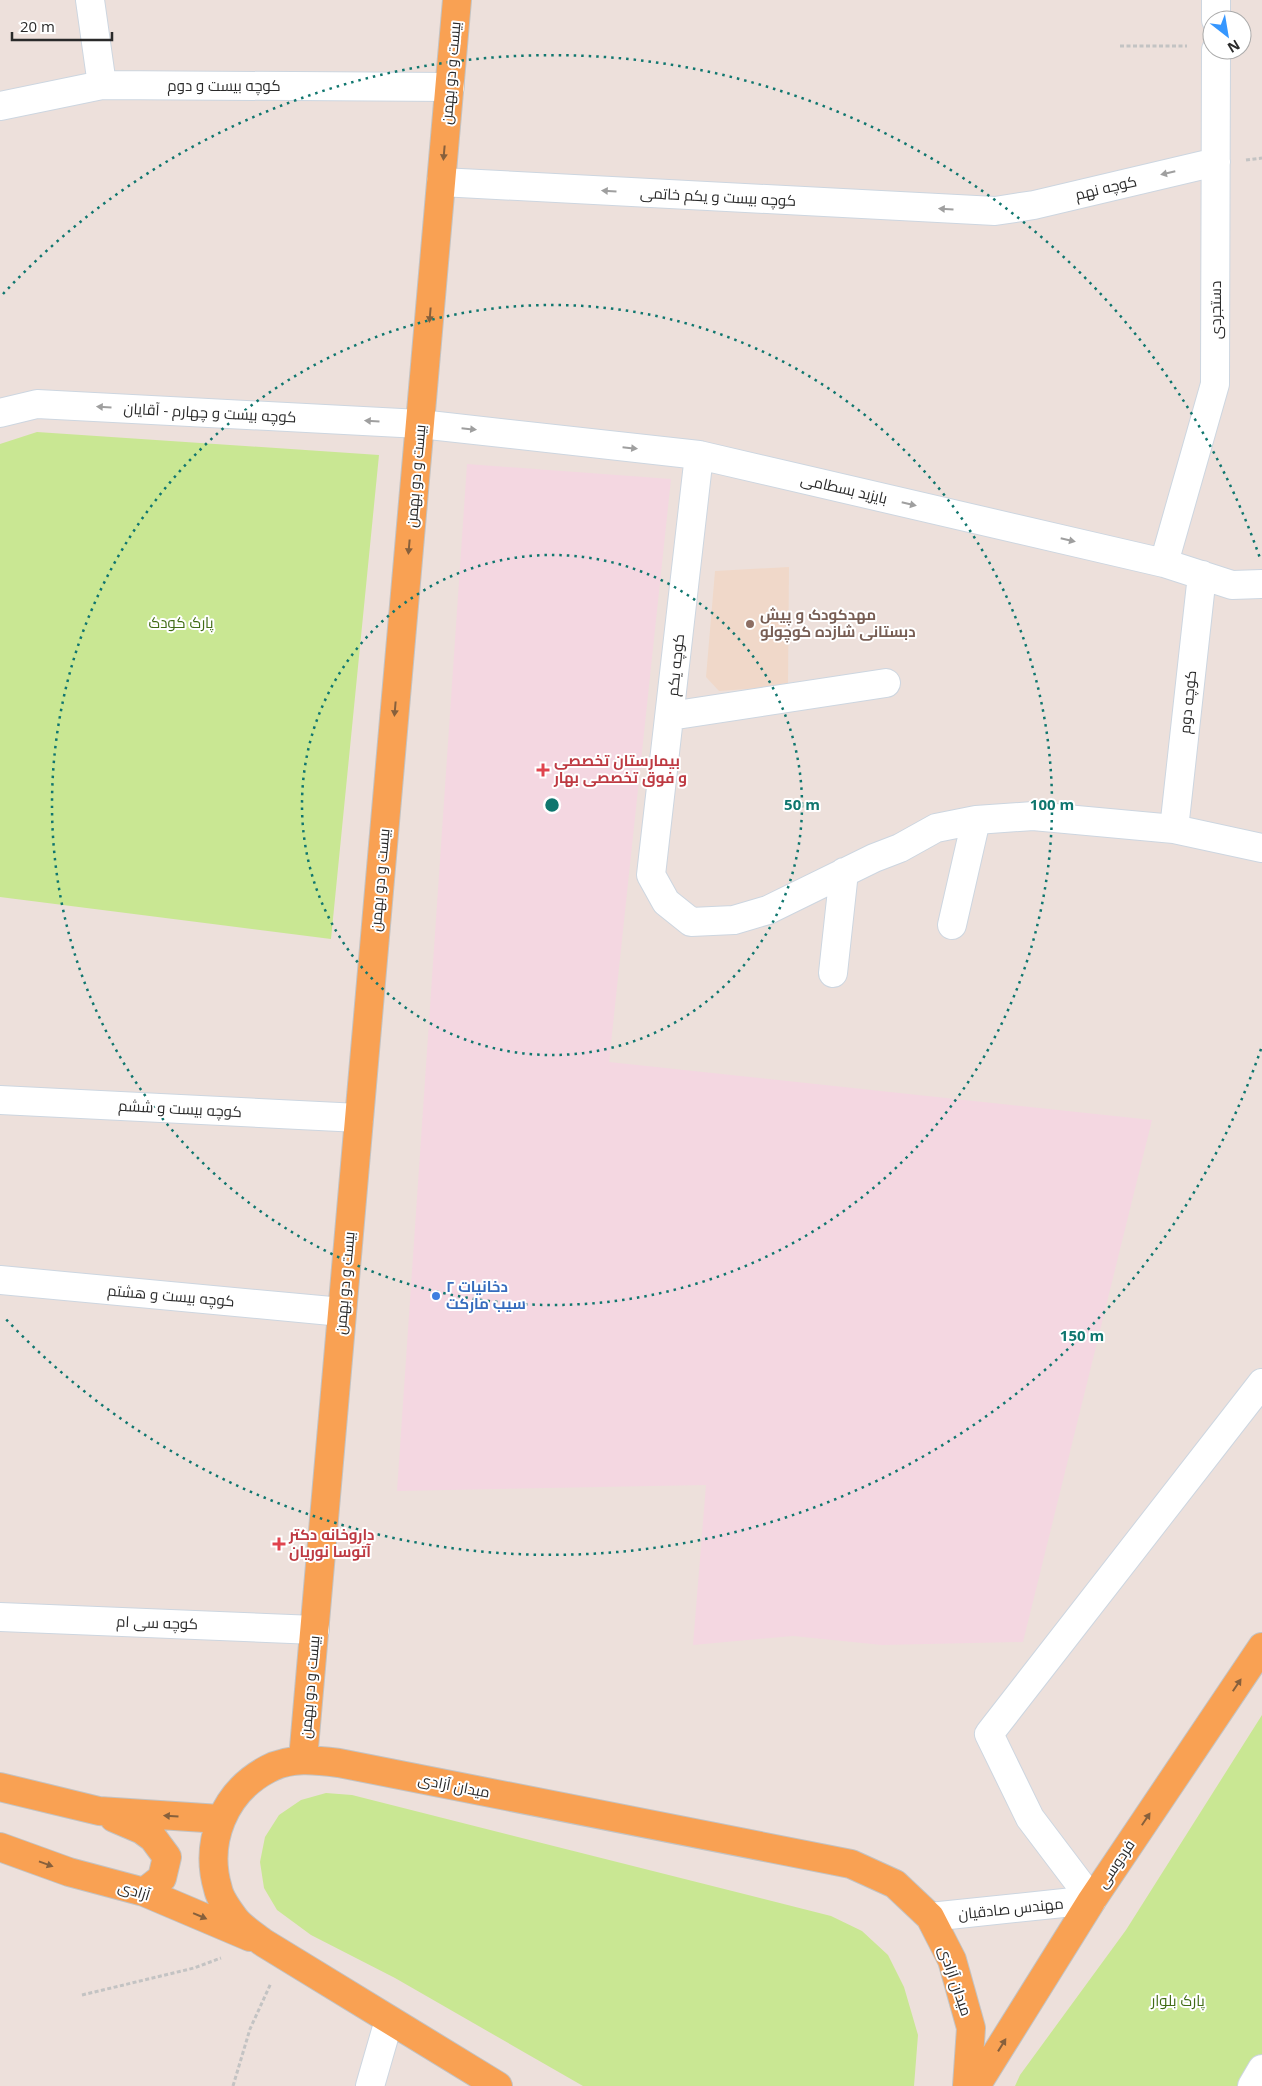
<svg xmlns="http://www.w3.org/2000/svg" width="1262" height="2086" viewBox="0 0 1262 2086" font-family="'Open Sans',Cairo,sans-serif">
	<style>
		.education { fill: #f0d8c9 }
		.medical { fill: #f4d7e1 }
		.green { fill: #c9e793 }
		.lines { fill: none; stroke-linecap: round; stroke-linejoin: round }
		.minor-casing { stroke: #cdd6e0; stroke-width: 30 }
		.major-casing { stroke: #c3c3c3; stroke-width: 30 }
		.path { stroke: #c3c3c3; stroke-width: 3; stroke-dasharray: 4 2.5; stroke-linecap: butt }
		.minor { stroke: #fff; stroke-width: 28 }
		.major { stroke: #f9a153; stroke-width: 28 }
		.oneway { fill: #87603c }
		.oneway2 { fill: #9f9f9f }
		.ring { fill: none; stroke: #0f766e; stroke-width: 2.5; stroke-dasharray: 2.5 5 }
		.education-dot { fill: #8d6e63; stroke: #fff; stroke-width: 2 }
		.health-dot { fill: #e0444e; stroke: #fff; stroke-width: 2 }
		.shop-dot { fill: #3f7fe0; stroke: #fff; stroke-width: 2 }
		.labels { text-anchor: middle; stroke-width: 4; stroke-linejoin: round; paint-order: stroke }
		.street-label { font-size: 15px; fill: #2a2a2a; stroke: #fff }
		.education-label { font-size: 15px; font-weight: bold; fill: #785e54; stroke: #fff; text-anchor: start }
		.park-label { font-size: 15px; fill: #416c15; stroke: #fff }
		.health-label { font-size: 15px; font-weight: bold; fill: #be3a42; stroke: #fff; text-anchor: start }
		.shop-label { font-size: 15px; font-weight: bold; fill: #366cbe; stroke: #fff; text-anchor: start }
		.centre { fill: #0f766e; stroke: #fff; stroke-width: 2.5 }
		.ring-label { font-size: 15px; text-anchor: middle; font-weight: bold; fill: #0f766e; stroke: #fff; stroke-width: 4; stroke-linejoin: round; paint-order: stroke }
	</style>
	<rect width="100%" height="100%" fill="#ede0db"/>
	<path class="education" d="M789,567l-1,119 -69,5 -13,-14 9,-106z"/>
	<path class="medical" d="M467,464l204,15 -62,583 543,58 -129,522 -141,3 -89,-9 -100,9 13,-160 -309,6z"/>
	<path class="green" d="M37,432l342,23 -48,484 -331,-42v-453z
		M1262,1715v371h-247l5,-11 106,-145z
		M326,1793l26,2 479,121 31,15 26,24 16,32 14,48 -4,51h-331l-188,-108 -84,-43 -34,-25 -13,-22 -4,-26 5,-25 14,-22 22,-15z"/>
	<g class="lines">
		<g class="minor-casing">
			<path id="minor" d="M90,0l12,85
				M1216,20v-20
				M0,106l102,-21 348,2
				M441,182l554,29 39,-6 182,-43
				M0,413l37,-9 383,20 279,31 465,108 68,22 30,-1
				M699,455l-48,420 15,27 25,20 43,-2 34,-10 106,-52 26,-10 36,-20 40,-8 57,-4 141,13 88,19
				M1164,563l51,-179 1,-334
				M670,716l216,-33
				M1174,829l28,-254
				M952,925l24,-105
				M833,973l11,-101
				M0,1100l359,18
				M0,1280l342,32
				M0,1617l315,13
				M1092,1900l-62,-82 -41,-84 273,-351
				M930,1917l162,-17
				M370,2086l19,-66
				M1252,2086l10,-17"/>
		</g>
		<g class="major-casing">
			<path id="major" d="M303,1759l154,-1759
				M0,1787l99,24 121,8
				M114,1818l28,12 11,8 14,19 -5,21 -18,14
				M0,1847l69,25 75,20 106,45
				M498,2086l-234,-143c-9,-7 -22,-15 -29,-24 -6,-8 -15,-20 -17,-30 -14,-47 6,-97 50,-120 22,-12 47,-9 71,-6l512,101 44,20 35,33 22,43 19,68 -4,58
				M976,2086l116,-186 170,-253"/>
		</g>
		<path class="path" d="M1120,46h67
			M1246,160l16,-2
			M82,1995l112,-27 27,-10
			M233,2086l17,-57 21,-46"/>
		<use href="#minor" class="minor"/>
		<use href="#major" class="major"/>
	</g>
	<defs><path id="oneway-solid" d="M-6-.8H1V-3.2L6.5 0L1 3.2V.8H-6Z" transform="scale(1.25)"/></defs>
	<g class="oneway">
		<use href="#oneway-solid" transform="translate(444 153) rotate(95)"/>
		<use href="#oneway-solid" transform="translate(430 315) rotate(95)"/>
		<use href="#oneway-solid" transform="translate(409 547) rotate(95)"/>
		<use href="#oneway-solid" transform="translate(395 709) rotate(95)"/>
		<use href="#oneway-solid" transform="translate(1237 1685) rotate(-56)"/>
		<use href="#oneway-solid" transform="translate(171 1816) rotate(-176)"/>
		<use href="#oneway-solid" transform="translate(1146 1819) rotate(-56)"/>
		<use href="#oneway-solid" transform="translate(46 1864) rotate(20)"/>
		<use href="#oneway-solid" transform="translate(200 1916) rotate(23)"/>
		<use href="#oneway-solid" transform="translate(1002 2045) rotate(-58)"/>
	</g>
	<g class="oneway2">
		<use href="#oneway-solid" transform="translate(1168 173) rotate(167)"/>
		<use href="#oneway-solid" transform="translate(609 191) rotate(-177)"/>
		<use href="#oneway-solid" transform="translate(946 209) rotate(-177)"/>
		<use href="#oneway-solid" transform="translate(104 407) rotate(-177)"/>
		<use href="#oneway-solid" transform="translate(372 421) rotate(-177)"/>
		<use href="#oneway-solid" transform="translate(469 429) rotate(6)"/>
		<use href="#oneway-solid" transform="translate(630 448) rotate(6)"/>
		<use href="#oneway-solid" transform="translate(909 504) rotate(13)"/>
		<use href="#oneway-solid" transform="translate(1068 540) rotate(13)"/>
	</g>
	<g class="ring">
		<circle cx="552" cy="805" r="250"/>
		<circle cx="552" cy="805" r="500"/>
		<path d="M1261 1049A750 750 0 0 1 3 1316M3 294A750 750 0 0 1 1261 561"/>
	</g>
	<circle class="education-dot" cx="750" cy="624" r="5"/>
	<g class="health-dot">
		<path d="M540.5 762.5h5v5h5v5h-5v5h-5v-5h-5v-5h5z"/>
		<path d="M276.5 1536.5h5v5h5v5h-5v5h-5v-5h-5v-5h5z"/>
	</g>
	<circle class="shop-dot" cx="436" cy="1296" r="5"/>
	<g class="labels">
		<g class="street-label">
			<text transform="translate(451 73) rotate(-85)" y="5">بیست و دو بهمن</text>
			<text x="224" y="91">کوچه بیست و دوم</text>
			<text transform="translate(1106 188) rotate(-13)" y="5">کوچه نهم</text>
			<text transform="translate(718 197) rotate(3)" y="5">کوچه بیست و یکم خاتمی</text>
			<text transform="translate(1216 310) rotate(-90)" y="5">دستجردی</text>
			<text transform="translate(210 413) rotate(3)" y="5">کوچه بیست و چهارم - آقایان</text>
			<text transform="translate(416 476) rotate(-85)" y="5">بیست و دو بهمن</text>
			<text transform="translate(844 489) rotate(13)" y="5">بایزید بسطامی</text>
			<text transform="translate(676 665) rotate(-84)" y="5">کوچه یکم</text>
			<text transform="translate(1188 702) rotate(-84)" y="5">کوچه دوم</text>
			<text transform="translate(380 880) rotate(-85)" y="5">بیست و دو بهمن</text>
			<text transform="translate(180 1109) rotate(3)" y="5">کوچه بیست و ششم</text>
			<text transform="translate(345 1283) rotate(-85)" y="5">بیست و دو بهمن</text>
			<text transform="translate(171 1296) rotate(5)" y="5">کوچه بیست و هشتم</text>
			<text transform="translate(157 1623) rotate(2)" y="5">کوچه سی ام</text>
			<text transform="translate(310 1687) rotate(-85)" y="5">بیست و دو بهمن</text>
			<text transform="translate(454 1786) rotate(11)" y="5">میدان آزادی</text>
			<text transform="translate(1116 1864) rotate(-56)" y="5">فردوسی</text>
			<text transform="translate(134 1891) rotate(17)" y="5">آزادی</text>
			<text transform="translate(1011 1909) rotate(-6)" y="5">مهندس صادقیان</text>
			<text transform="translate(955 1981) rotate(71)" y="5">میدان آزادی</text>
		</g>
		<g class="education-label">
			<text x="760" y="620">مهدکودک و پیش<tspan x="760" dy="17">دبستانی شازده کوچولو</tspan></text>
		</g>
		<g class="park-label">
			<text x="181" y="628">پارک کودک</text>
			<text x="1178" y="2006">پارک بلوار</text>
		</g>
		<g class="health-label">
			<text x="554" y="766">بیمارستان تخصصی<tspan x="554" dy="17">و فوق تخصصی بهار</tspan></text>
			<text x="289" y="1540">داروخانه دکتر<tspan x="289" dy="17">آتوسا نوریان</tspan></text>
		</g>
		<g class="shop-label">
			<text x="446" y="1292">دخانیات ۲<tspan x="446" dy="17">سیب مارکت</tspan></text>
		</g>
	</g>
	<circle cx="552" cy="805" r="8" class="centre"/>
	<g class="ring-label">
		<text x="802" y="810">50 m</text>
		<text x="1052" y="810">100 m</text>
		<text x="1082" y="1341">150 m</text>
	</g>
	<g transform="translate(1227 35) rotate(149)"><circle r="24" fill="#ffffff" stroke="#aaaaaa"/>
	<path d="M0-4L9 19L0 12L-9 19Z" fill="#3697ff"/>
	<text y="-8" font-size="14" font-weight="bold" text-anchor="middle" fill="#2a2a2a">N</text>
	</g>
	<path d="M12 32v8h100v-8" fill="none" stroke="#2a2a2a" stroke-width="2.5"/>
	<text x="20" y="32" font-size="15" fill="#2a2a2a" stroke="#ffffff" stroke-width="4" paint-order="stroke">20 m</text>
</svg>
